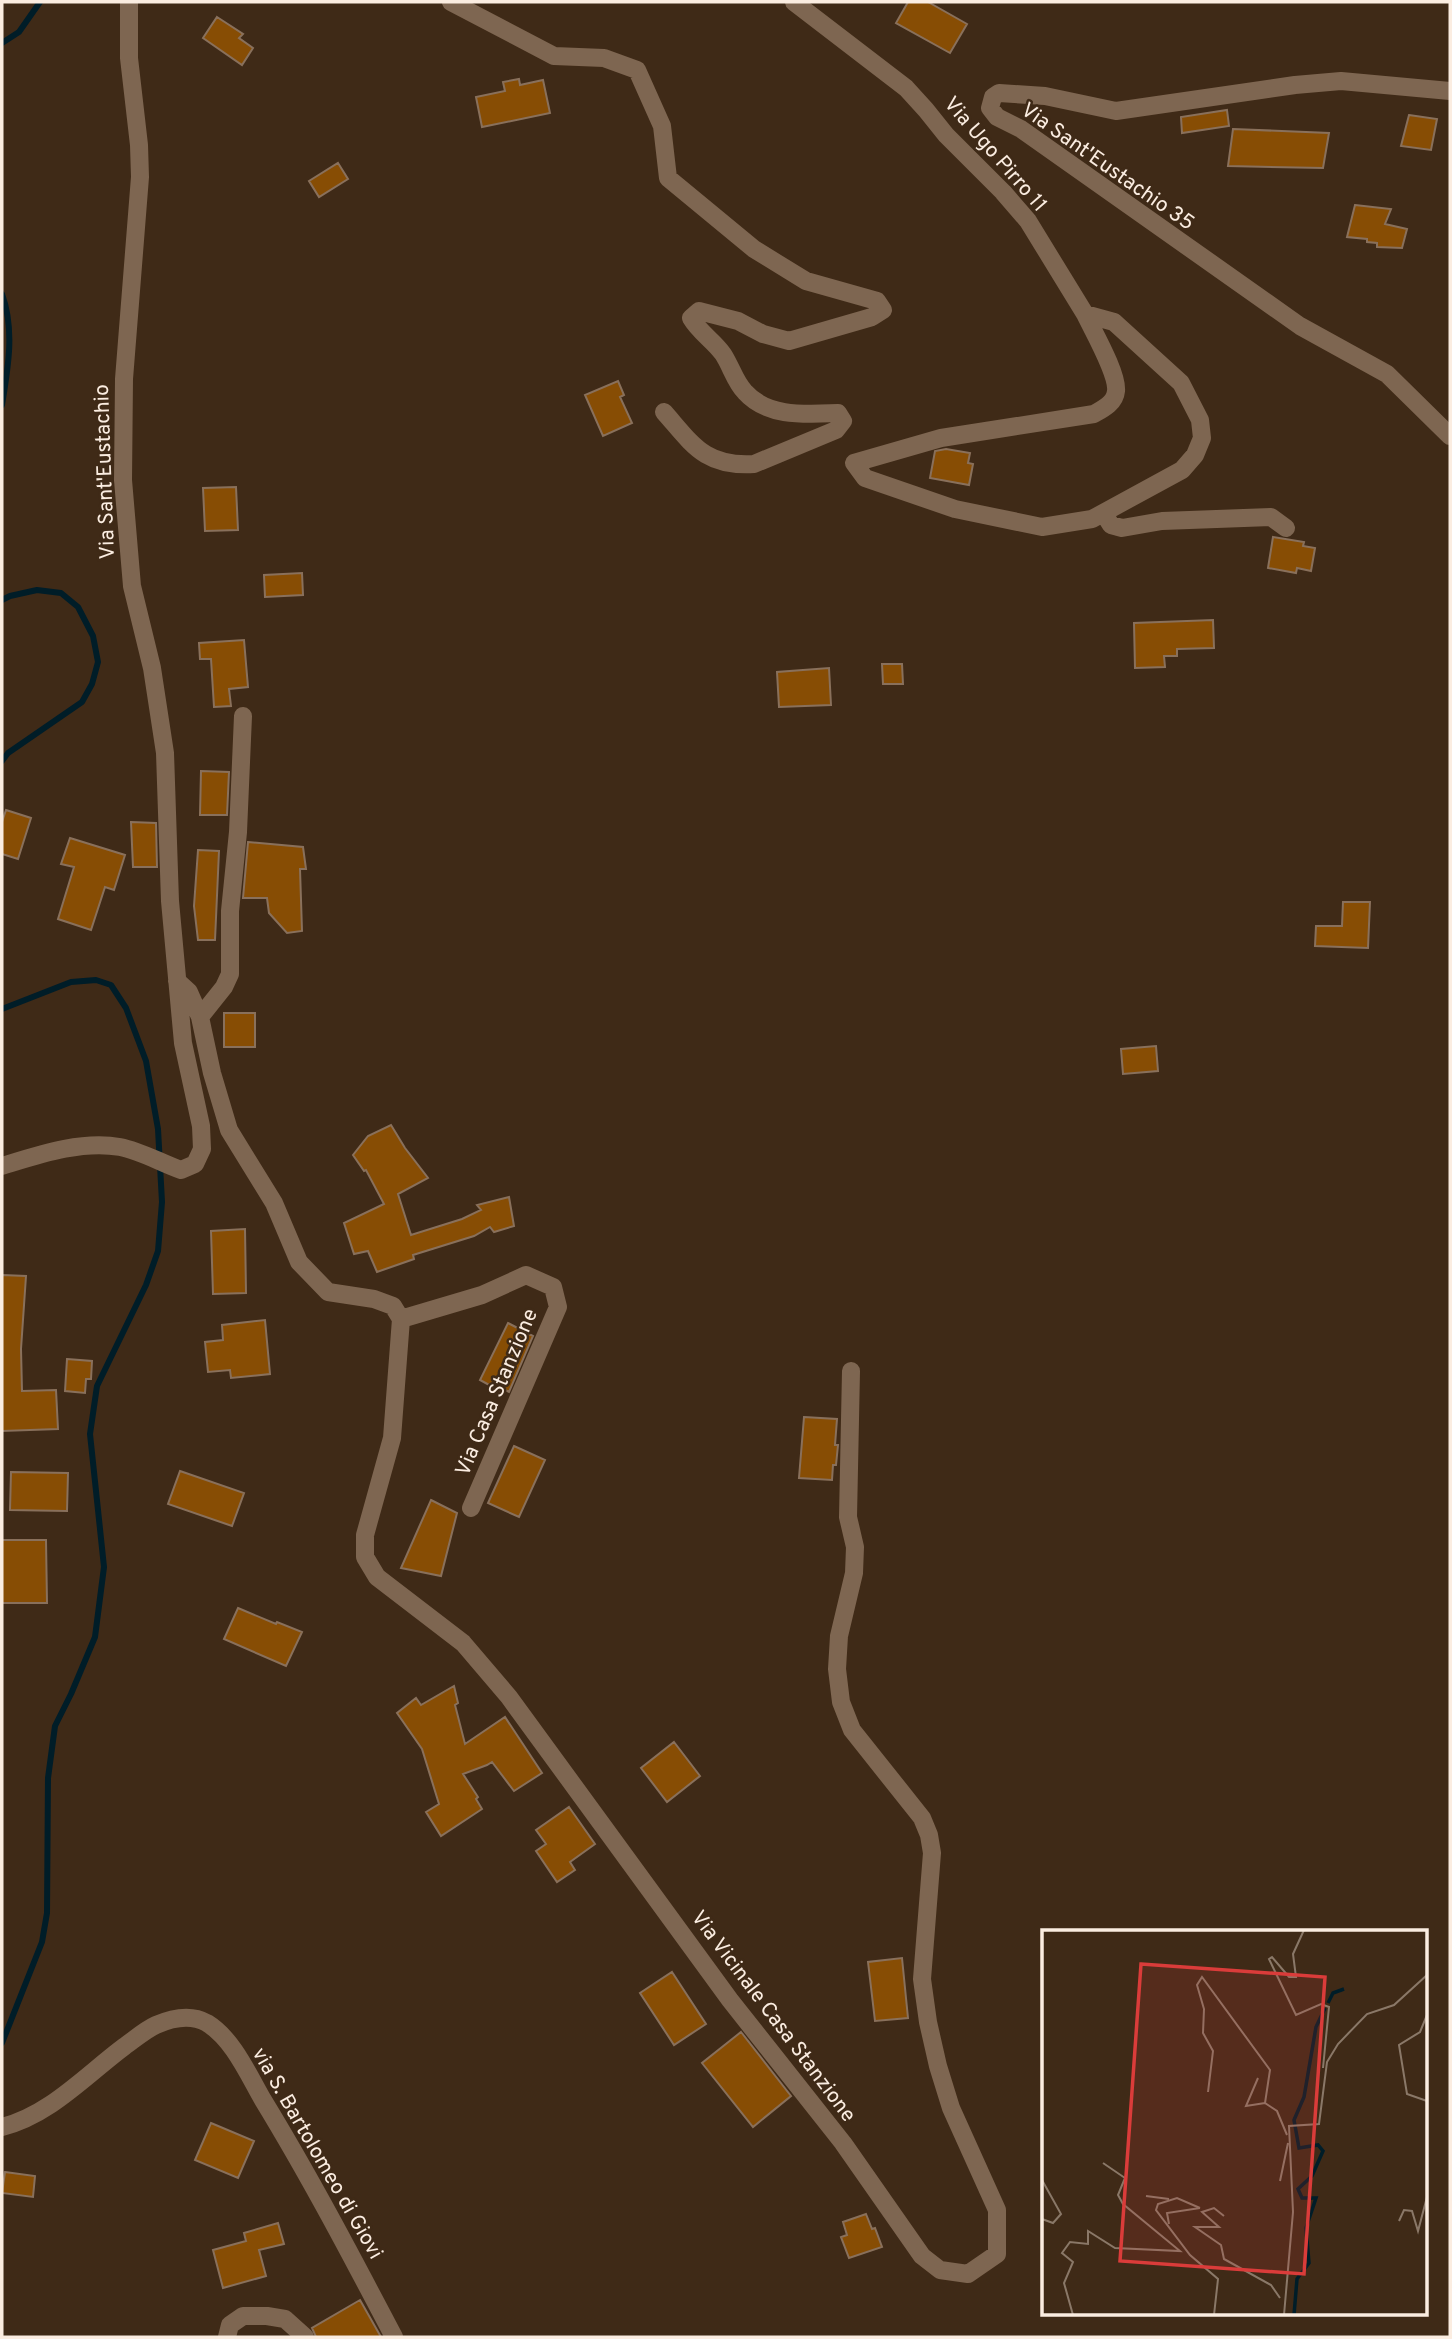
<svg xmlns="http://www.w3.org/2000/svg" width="1452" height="2339" viewBox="0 0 1452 2339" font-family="Overpass,sans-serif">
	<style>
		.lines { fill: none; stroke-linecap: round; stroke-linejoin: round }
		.stream { stroke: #001d28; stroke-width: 6 }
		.building { fill: #874d04; stroke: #89705b; stroke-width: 2 }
		.minor { stroke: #7e6651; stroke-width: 18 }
		.tertiary { stroke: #7e6651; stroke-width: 18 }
		.labels { text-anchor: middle; stroke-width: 5; stroke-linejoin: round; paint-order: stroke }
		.street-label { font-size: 21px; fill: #fbede1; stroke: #3f2a17 }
		.inset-river { fill: none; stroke: #001d28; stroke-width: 3.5 }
		.inset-road { fill: none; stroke: #8a7868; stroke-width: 2 }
		.view { fill: #da3c3a; fill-opacity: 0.15; stroke: #da3c3a; stroke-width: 3.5 }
		.inset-edge { fill: none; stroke: #fbede1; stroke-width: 3.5 }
	</style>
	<rect width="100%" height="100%" fill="#3f2a17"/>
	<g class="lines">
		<path class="stream" d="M2,43l17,-11 21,-30
			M2,294c13,36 6,74 0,111
			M2,600l8,-4 27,-6 24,3 17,14 15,29 5,26 -6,22 -10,18 -74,51 -6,8
			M2,1009l69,-27 25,-2 15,5 15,23 20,53 12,68 4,73 -4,49 -12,34 -49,101 -7,48 14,133 -9,70 -24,57 -16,32 -7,52 -1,135 -5,29 -40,101"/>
	</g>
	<path class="building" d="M908,2h20l39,22 -17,29 -54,-30z
		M217,17l26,17 -4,4 14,10 -11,17 -39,-27z
		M519,79l1,6 23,-5 7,33 -68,14 -6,-30 29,-6 -2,-9z
		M1227,110l2,16 -47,7 -1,-16z
		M1409,115l28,4 -6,31 -30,-4z
		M1233,129l96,4 -6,35 -95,-2z
		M338,163l10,16 -29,18 -10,-16z
		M1355,205l36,4 -6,15 22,5 -5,19 -25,-1v-4l-10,-1v-3l-20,-2z
		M618,381l6,14 -4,2 12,26 -29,13 -18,-41z
		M946,449l24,4 -2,10 5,1 -4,21 -39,-7 5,-27z
		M236,487l2,43 -33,1 -2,-43z
		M1273,537l31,5 -1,4 12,2 -4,23 -14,-3 -1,5 -28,-5z
		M302,573l1,22 -38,2 -1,-22z
		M1213,620l1,28 -37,1v7h-13l1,11 -30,1 -1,-45z
		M244,640l4,47 -19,2 2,17 -17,1 -3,-48h-11l-1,-16z
		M882,664h20l1,20h-20z
		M829,668l2,37 -52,2 -2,-35z
		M201,771l28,1 -2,43h-27z
		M6,810l25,8 -13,41 -16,-5v-32z
		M131,822l25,1 1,44h-24z
		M70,838l55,17 -11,35 -9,-3 -14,43 -33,-11 16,-52 -13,-3z
		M248,842l55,5 3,22h-6l2,62 -15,2 -18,-20 -2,-15h-24z
		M198,850l21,1 -4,89h-17l-4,-34z
		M1343,902h27l-2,46 -53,-2 1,-20h26z
		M224,1013h31v34h-31z
		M1156,1046l2,25 -35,3 -2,-25z
		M391,1125l14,23 23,30 -30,16 13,41 51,-16 19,-9 -4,-5 32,-8 5,29 -20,6 -4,-5 -16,9 -61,19 1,4 -37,13 -9,-21 -14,3 -10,-31 40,-19 -18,-34 -2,1 -11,-16 15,-19z
		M245,1229l1,64 -33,1 -2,-63z
		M2,1275l24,1 -5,73 1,42 34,-1 2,39 -56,2z
		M265,1320l5,54 -39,4 -1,-8 -22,2 -3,-30 18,-2 -1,-15z
		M508,1323l25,13 -24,56 -4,-2 -1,3 -24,-13z
		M67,1359l25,2 -1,18h-5l-1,14 -20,-2z
		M804,1417l33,2 -2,26h3l-2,20h-3l-1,15 -33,-2z
		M514,1446l31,14 -26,57 -31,-14z
		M180,1471l64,22 -12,33 -64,-22z
		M11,1472l57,1 -1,38 -57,-1z
		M431,1500l26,13 -16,63 -40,-8z
		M2,1540h44l1,63h-45z
		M238,1608l38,16 1,-2 25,10 -16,34 -62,-27z
		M454,1686l4,17 -3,2 10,39 40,-27 37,56 -28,18 -22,-29 -5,3 -24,9 15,23 -2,2 6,10 -41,27 -15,-24 13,-8 -17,-55 -25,-36 19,-15 5,7z
		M674,1742l26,34 -33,26 -26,-34z
		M569,1807l26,37 -25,18 5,8 -18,12 -21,-31 10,-7 -10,-14z
		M902,1958l6,60 -33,3 -7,-59z
		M672,1972l34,52 -32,21 -34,-52z
		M741,2032l50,64 -38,31 -51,-64z
		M211,2123l43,18 -16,37 -43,-18z
		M5,2172l30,4 -2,21 -31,-4z
		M866,2214l6,15 3,-1 7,19 -33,11 -8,-21 6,-2 -4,-13z
		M278,2223l6,21 -25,6 7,26 -43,12 -10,-38 33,-9 -2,-8z
		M360,2300l21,37h-65l-4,-9z"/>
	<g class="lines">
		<path class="minor" d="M451,2l103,54 50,2 33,12 25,56 6,52 86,71 52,32 71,20 6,9 -11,7 -83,24 -26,-7 -25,-13 -39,-10 -8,7c8,14 23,23 32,36 8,12 12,28 22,38 23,26 62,22 93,21l5,8 -7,9 -82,34c-49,3 -61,-19 -90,-52
			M794,2l112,86 20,22 20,25 57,57 25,29 57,93 29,8 67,61 19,37 2,18 -7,17 -13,15 -90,49 -50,8 -87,-18 -90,-31 -11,-15 87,-25 153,-24c9,-5 21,-11 22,-23 2,-17 -23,-60 -31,-77
			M1450,91l-109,-10 -46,4 -179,26 -71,-15 -46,-3 -6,4 -3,11 7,9 24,12 279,197 87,48 63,62
			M1104,514l7,11 11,3 40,-7 109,-4 15,11
			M177,981l12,11 11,25 12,56 17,57 45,73 25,59 29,30 46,7 19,7 8,13 -9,119 -27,97v22l12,20 86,66 46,54 221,303 113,143 79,113 18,14 28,4 29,-20v-44l-46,-102 -13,-42 -10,-44 -6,-43 10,-126 -3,-18 -7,-17 -70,-88 -11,-28 -4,-33 2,-33 15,-63 1,-26 -7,-30 3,-146
			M200,1017l24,-30 6,-13v-63l8,-79 5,-116
			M2,1166c36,-11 79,-26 118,-19 21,4 41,16 61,23l14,-6 7,-15 -1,-23 -18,-83 -13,-142 -5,-148 -13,-85 -20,-82 -9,-106 1,-101 16,-202 -1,-32 -10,-87v-56
			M401,1319l81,-24 44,-20 27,12 5,20 -87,201"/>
		<path class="tertiary" d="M2,2127c48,-12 84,-52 123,-81 10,-7 20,-16 31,-21 16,-7 35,-11 51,-2 26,16 41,51 56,77 47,77 89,157 131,237
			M227,2337l3,-12 13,-9h24l18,3 20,18"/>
	</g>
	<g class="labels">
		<g class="street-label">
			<text transform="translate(996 154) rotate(49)" y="7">Via Ugo Pirro 11</text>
			<text transform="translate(1108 166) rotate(35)" y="7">Via Sant'Eustachio 35</text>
			<text transform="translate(104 472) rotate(-92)" y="7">Via Sant'Eustachio</text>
			<text transform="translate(496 1392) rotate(-67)" y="7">Via Casa Stanzione</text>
			<text transform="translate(774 2016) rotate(53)" y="7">Via Vicinale Casa Stanzione</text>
			<text transform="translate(318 2153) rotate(60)" y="7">via S. Bartolomeo di Giovi</text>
		</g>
	</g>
	<g transform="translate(1042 1930)">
		<rect width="385" height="385" fill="#3f2a17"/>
		<path class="inset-river" d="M286,73l5,-10 11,-4M252,385l3,-36 12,-16 -3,-35 10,-30h-14l-4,-9 14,-13 11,-25 -5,-6 -19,3 -5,-28 10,-23 12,-70 9,-19"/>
		<path class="inset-road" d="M262,0l-11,24 3,23h-7l-17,-20 -3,2 27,56 25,-11 8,3 -6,61M385,85l-7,17 -21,13 8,49 20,7M216,148l-12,28 19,-3M166,162l5,-41 -10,-18 1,-24 -7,-24 5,-8 68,93 -5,33 12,8 10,24M0,250l19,34 -8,9 -11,-4M238,251l8,-38M104,266l23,3M158,278l-23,-10 -19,6 -2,6 34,45 28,24 -4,36M182,286l-10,-8 -12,4 17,15h-24l26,18 3,14 47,26 9,13M357,291l5,-11 8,1 6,20 9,-34M127,294l-2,-11 33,-5M31,385l-9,-32 9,-21 -11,-9 8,-11 18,2v-13l27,17 65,3 -57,-47 -5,-9 7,-17 -22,-15M242,385l9,-103 -4,-86 30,-2 8,-62 11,-18 29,-30 27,-9 33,-30"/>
		<path class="view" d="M99,34l184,13 -21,297 -184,-13z"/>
		<rect width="385" height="385" class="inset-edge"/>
	</g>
	<rect width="1452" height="2339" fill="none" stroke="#fbede1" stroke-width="7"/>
</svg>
